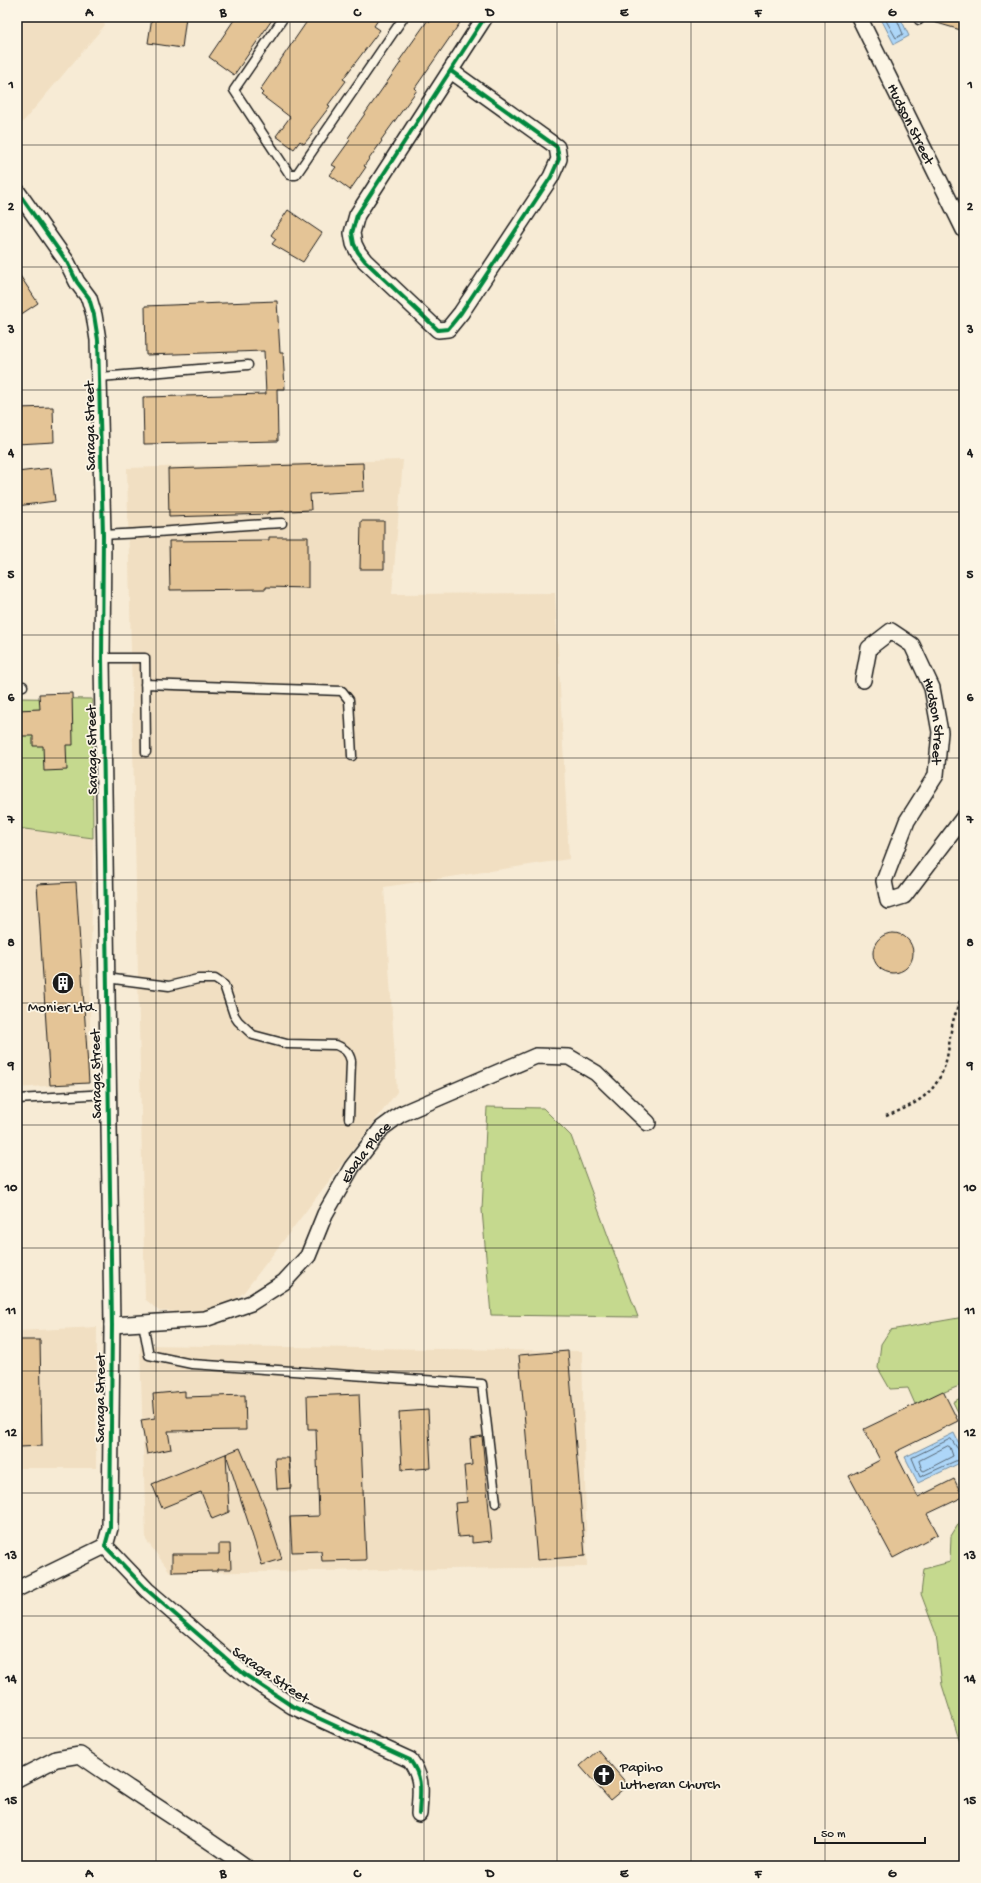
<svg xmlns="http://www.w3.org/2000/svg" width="981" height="1883" viewBox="0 0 981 1883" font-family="'Gochi Hand',sans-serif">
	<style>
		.built { fill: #f1dfc2 }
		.green { fill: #c5d98e; stroke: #707a55 }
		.water { fill: #add6f8; stroke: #738ca0 }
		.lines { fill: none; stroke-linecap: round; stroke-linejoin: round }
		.shore { stroke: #566674; stroke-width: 1 }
		.building { fill: #e4c496; stroke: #1c1c1c }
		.lane-casing { stroke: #1c1c1c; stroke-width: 11 }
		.street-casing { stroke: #1c1c1c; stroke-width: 18 }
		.path { stroke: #1c1c1c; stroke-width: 2.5; stroke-dasharray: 3 3; stroke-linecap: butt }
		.lane { stroke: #fcf5e5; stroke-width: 8 }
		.street { stroke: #fcf5e5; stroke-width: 15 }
		.cycleway-casing { stroke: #fcf5e5; stroke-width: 6 }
		.cycleway { stroke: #00873e; stroke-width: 4 }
		.grid { fill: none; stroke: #1c1c1c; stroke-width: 1; stroke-opacity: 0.55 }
		.labels { text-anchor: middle; stroke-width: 3.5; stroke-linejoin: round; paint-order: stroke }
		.street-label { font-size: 15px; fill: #1c1c1c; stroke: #fcf5e5 }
		.poi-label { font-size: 15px; fill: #1c1c1c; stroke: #fcf5e5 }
		.neatline { fill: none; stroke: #1c1c1c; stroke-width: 1.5 }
		.grid-label { font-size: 13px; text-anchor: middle; font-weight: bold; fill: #1c1c1c }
	</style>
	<rect width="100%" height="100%" fill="#f7ebd5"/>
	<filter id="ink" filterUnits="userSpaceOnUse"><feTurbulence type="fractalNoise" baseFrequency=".025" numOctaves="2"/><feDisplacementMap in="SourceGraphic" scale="8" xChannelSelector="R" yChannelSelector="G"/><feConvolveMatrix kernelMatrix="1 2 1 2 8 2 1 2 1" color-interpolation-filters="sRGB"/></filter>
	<g filter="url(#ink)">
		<path class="built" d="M17,17h82l6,8 -88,104z
			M403,460l-11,134 163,-1 14,266 -185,28 13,205 -153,200 -26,22 -59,-3 -14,-12 -18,-831z
			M17,828l76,10 -4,245 -72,5z
			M97,1327l-1,141h-79v-137z
			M140,1345l442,6 5,216 -416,6 -25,-33z"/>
		<path class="green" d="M17,698l75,1 1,139 -76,-10z
			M487,1107l56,1 28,28 67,181 -147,-2 -9,-105z
			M964,1317v67l-49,20 -7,-16 -18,1 -12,-21 3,-24 9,-14z
			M964,1396v28l-11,-22z
			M964,1515v240l-22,-70 -6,-51 -15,-40 3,-25 26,-7 1,-26z"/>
		<path class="water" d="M880,17h20l9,19 -15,8z
			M954,1433l10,21v7l-46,22 -13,-26z"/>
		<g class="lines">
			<path class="shore" d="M884,17l12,21 7,-4 -7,-17
				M951,1439l11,16v3l-42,19 -8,-19z
				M948,1446l2,1 3,9 -29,15 -2,-1 -3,-9z"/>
		</g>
		<path class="building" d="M152,17h34l-4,31 -34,-5z
			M236,17h38l-40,58 -25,-18z
			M310,17h70l-6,9 6,4 -37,49 3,2 -18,24 2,1 -19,25 2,2 -9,11 -4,-3 -6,8 -18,-13 14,-19 -29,-22 2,-2 -3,-3z
			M433,17h31l-49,71 2,2 -36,50 1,1 -18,25 2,1 -16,23 -20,-15 6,-8 -4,-2 18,-25 -2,-2 53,-76 -2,-1 29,-41 2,2z
			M927,17h37v14l-37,-11z
			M288,210l34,23 -19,29 -31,-18 4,-5 -5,-4z
			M17,271l21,32 -21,14z
			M277,301l3,52h3l2,36h-8l1,52 -134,3 -1,-47 123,-3 -2,-43 -118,4 -1,-49z
			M53,407l1,35 -37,2v-36z
			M363,463l1,28 -54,3 1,16 -43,2v2l-99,3 -1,-48z
			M51,468l4,33 -38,5v-34z
			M361,521h23v48h-24z
			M269,537h39v51l-42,-1v2l-96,1 -1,-49 100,-1z
			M72,693l1,52h-7l1,25 -23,1 -1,-25h-10v-10h-15l-1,-26 23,-1 -1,-15z
			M76,882l13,201 -39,2 -13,-201z
			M873 953a20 20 0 1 1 40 0a20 20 0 1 1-40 0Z
			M17,1340h23l2,106 -22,1 -3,-41z
			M568,1351l17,205 -48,4 -18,-205z
			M185,1391v6l60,-2 1,35 -78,1 3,18 -24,5 -6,-34 14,-2 -2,-24z
			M943,1391l15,30 -63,31 23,45 36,-18 9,18 -36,17 11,20 -45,24 -44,-82 31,-16 -16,-31z
			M359,1394l7,166 -44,1 -1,-10 -29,1 -2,-35 29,-1 -3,-87h-8l-1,-33z
			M428,1410l3,58 -29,2 -3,-58z
			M482,1436l10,105 -20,2v-7l-14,1 -3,-34 12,-1 -3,-36 8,-1 -2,-27z
			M240,1448l25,59 17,52 -20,6 -36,-111 3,58 -17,7 -11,-27 -39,16 -10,-24z
			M275,1458h14l2,30 -14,1z
			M219,1544h11l1,25h-14v2l-45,1v-18h47z
			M598,1750l30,35 -18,15 -30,-34z"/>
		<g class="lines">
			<g class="lane-casing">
				<path id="lane" d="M284,17l-50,73 56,85h6l108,-158
					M919,20l1,-3
					M100,377l148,-12
					M103,535c60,-2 119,-9 179,-12
					M102,658h43l1,94
					M145,684l197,7 7,9 3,56
					M17,687l6,-1
					M106,978l63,8 29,-7h17l9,6 10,30 4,6 15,14 34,9 49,1c9,4 13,7 15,16l-2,57
					M17,1099l91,-5
					M143,1323l6,32 43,9 290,20 14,119"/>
			</g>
			<g class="street-casing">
				<g id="street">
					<path id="s1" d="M859,17l105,213"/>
					<path d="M451,71l106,76 2,12 -8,18 -90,136 -13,16 -10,1 -73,-69 -7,-9 -4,-8 -2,-11 5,-18 128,-198"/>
					<path d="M17,191l50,71 10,20 12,16 5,17 4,25 5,195 -1,123 10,667 -2,203 -5,18 42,44 97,84 48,32 118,54c14,19 10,32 9,54"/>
					<path id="s2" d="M863,680l6,-32 22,-17 21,14 20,43 8,44 -4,43 -29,46 -23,60 4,20 16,-5 60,-79"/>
					<path id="s3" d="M112,1325l93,-6 46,-16 33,-21 24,-26 17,-42 27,-47 30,-39 19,-14 135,-58 33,1 27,16 52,50"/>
					<path d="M17,1589l88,-43"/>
					<path d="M17,1779l39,-20 24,-4c54,38 111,72 165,111"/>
				</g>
			</g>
			<path class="path" d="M886,1116c32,-12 53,-24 61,-59 3,-14 3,-28 8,-42 3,-8 5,-16 9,-23"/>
			<use href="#lane" class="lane"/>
			<use href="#street" class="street"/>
			<g class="cycleway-casing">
				<path id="cycleway" d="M451,71l106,76 2,12 -8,18 -90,136 -13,16 -10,1 -73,-69 -7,-9 -4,-8 -2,-11 5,-18 128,-198
					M17,191l50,71 10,20 12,16 5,17 4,25 5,195 -1,123 10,667 -2,203 -5,18 42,44 97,84 48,32 118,54c14,19 10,32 9,54"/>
			</g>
			<use href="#cycleway" class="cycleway"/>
		</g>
	</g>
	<path class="grid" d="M156,17v1849M290,17v1849M424,17v1849M557,17v1849M691,17v1849M825,17v1849M17,145h947M17,267h947M17,390h947M17,512h947M17,635h947M17,758h947M17,880h947M17,1003h947M17,1125h947M17,1248h947M17,1371h947M17,1493h947M17,1616h947M17,1738h947"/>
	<defs>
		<g id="building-disc" transform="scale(1.15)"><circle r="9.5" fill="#1c1c1c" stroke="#fcf5e5"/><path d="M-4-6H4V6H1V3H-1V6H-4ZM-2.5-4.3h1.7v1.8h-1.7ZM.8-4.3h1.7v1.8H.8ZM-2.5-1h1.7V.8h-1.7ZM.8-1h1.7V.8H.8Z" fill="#fff"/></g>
		<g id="church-disc" transform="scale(1.15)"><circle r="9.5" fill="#1c1c1c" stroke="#fcf5e5"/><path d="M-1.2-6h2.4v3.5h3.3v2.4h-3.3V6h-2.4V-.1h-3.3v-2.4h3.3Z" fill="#fff"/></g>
	</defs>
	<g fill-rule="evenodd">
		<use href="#building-disc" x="63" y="983"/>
		<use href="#church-disc" x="604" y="1775"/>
	</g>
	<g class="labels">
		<g class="street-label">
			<text dy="5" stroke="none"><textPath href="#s1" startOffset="119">Hudson Street</textPath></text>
			<text transform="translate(89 426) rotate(-91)" y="5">Saraga Street</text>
			<text dy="5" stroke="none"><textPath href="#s2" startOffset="166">Hudson Street</textPath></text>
			<text transform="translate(91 750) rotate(-91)" y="5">Saraga Street</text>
			<text transform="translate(95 1074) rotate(-91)" y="5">Saraga Street</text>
			<text dy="5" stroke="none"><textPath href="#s3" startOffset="336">Ebala Place</textPath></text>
			<text transform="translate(99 1398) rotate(-90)" y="5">Saraga Street</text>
			<text transform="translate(271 1674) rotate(34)" y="5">Saraga Street</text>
		</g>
		<g class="poi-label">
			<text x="63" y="1011">Monier Ltd.</text>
			<text x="620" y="1771" text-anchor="start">Papiho<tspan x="620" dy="17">Lutheran Church</tspan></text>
		</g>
	</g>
	<rect width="981" height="1883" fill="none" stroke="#fcf5e5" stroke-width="44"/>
	<path d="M815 1837v6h110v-6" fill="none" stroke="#1c1c1c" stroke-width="2"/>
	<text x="821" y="1837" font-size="12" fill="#1c1c1c" stroke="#fcf5e5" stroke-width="3" paint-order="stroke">50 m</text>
	<rect x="22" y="22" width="937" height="1839" class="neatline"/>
	<g class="grid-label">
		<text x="89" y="16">A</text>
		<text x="223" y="16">B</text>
		<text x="357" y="16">C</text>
		<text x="490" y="16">D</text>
		<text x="624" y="16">E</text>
		<text x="758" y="16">F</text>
		<text x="892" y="16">G</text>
		<text x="11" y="88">1</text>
		<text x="970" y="88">1</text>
		<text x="11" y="210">2</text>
		<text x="970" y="210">2</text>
		<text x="11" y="333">3</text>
		<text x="970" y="333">3</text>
		<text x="11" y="456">4</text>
		<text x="970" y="456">4</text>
		<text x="11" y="578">5</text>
		<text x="970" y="578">5</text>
		<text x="11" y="701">6</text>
		<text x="970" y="701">6</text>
		<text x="11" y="823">7</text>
		<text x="970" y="823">7</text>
		<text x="11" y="946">8</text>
		<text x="970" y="946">8</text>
		<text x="11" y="1069">9</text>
		<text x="970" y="1069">9</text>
		<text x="11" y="1191">10</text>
		<text x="970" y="1191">10</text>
		<text x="11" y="1314">11</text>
		<text x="970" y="1314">11</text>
		<text x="11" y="1436">12</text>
		<text x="970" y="1436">12</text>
		<text x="11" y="1559">13</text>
		<text x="970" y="1559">13</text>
		<text x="11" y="1682">14</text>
		<text x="970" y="1682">14</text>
		<text x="11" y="1804">15</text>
		<text x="970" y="1804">15</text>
		<text x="89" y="1877">A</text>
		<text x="223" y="1877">B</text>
		<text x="357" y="1877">C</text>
		<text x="490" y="1877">D</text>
		<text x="624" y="1877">E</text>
		<text x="758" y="1877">F</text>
		<text x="892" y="1877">G</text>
	</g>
</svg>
